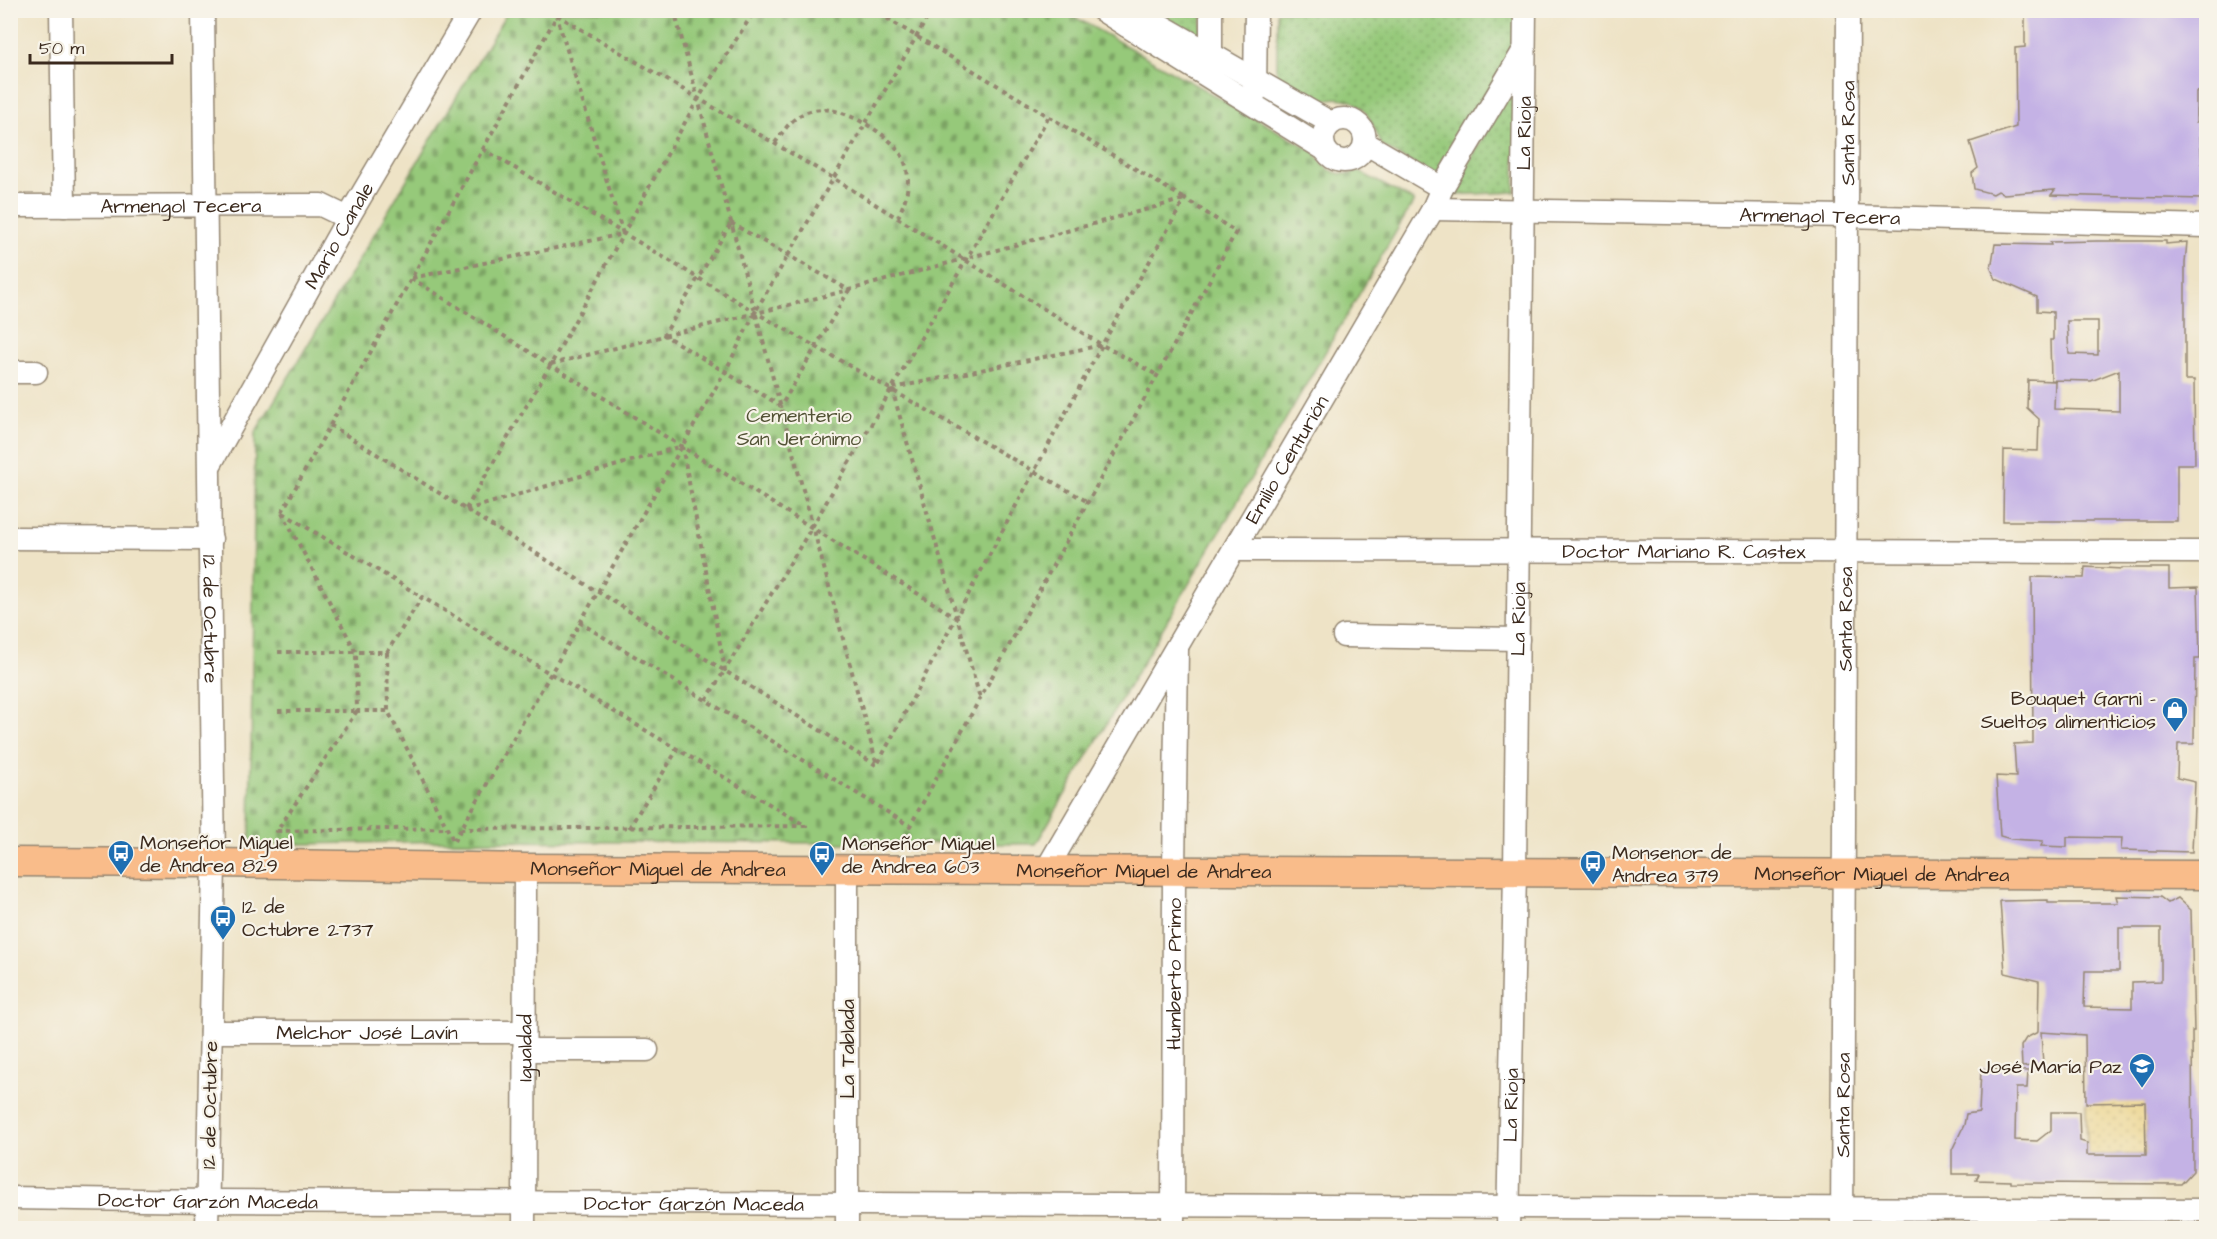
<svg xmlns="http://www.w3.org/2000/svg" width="2217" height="1239" viewBox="0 0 2217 1239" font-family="'Architects Daughter',sans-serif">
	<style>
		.sand { fill: url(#sand-dots); stroke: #94825e; stroke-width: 1.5 }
		.cemetery { fill: url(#cemetery-stones); stroke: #687a4c; stroke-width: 1.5 }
		.park { fill: url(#park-dots); stroke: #687a4c; stroke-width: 1.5 }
		.building { fill: #c4b2e5; fill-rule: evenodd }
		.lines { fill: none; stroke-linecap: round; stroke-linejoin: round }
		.minor-casing { stroke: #948672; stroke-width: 25 }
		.major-casing { stroke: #948672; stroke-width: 31 }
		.path { stroke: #948672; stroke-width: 4; stroke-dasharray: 4.5 4.5; stroke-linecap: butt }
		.minor { stroke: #fff; stroke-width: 22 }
		.major { stroke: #f9bc8a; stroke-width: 28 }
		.labels { text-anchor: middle; stroke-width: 4.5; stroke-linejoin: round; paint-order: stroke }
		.street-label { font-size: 20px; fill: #3b2a1e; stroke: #f7f3e8 }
		.park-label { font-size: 20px; fill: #525235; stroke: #f7f3e8 }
		.poi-label { font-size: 20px; fill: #3b2a1e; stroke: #f7f3e8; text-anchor: start }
	</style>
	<defs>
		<pattern id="sand-dots" width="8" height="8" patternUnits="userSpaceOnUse" patternTransform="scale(1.5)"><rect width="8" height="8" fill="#eeda9e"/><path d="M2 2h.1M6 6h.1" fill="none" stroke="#cdbb88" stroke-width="1.8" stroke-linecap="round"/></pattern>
		<pattern id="cemetery-stones" width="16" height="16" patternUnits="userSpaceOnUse" patternTransform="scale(1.5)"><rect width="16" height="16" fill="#96c97a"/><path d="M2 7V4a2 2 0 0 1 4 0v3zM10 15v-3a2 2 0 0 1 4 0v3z" fill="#7ca363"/></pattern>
		<pattern id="park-dots" width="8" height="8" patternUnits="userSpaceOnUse" patternTransform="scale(1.5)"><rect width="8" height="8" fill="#96c97a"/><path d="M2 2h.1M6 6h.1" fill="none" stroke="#7ca363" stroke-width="1.8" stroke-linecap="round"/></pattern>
	</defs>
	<rect width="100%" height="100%" fill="#f7f3e8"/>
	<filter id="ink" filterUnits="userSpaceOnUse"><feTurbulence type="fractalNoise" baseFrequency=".0167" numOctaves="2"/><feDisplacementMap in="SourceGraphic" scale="12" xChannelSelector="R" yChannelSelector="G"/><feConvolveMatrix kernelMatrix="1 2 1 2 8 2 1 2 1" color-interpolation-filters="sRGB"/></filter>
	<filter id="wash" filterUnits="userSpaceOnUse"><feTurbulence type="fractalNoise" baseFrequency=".008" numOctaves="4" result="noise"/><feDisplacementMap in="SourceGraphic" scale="24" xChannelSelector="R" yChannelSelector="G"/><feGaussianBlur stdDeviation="1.35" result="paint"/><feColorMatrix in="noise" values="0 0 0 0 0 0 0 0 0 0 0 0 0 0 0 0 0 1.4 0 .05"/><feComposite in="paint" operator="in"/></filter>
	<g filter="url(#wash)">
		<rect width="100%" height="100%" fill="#eee3c6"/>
		<path class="sand" d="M2145,1056l1,99h-59l-1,-52z"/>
		<path class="cemetery" d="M508,11h556l251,141c9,19 24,26 45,20l54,29 -378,643 -582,-3 -204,4 5,-412z"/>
		<path class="park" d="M1147,11h55l-1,29z
			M1277,11h240v36l-81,130 -54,-31c-10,-25 -19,-53 -53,-47 -6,2 -13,4 -19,6l-33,-18z
			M1516,79l-1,113 -64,3z"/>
		<g id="blocks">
			<path class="building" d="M2025,10h177l1,81 -7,1v30h3l3,44 -1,33 -150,-4 4,-5 -51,4 -6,-3 -5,3 -19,-5 -2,-16 6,-5 -8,-26 46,-15 -1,-79 10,-1z
				M2097,241h69v3l21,-2 -2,21v117h9l1,84h-18v57h-174l1,-71 34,1 1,-32 -12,-11 1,-28 27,1 -1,28 65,2v-41l-28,11 -40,-1 -1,-40h3v-28l-16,-1v-14l-41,-18 -5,-10 4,-25 56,1 -1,-3zM2067,321h31v34l-29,-1z
				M2085,567l37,2v-1h47v20l29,-1 2,72h-5l-1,85h-16l-1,34 18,4 -3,70 -71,-2 1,-12 -55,-1v10l-26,-1 2,-5 -32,-2 -11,-3 -4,-60 20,1 -2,-33 19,-1 -1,-166 52,1z
				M2116,896l44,1 8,6 10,-5 13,12 3,121h-2l1,140 -12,13 -170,-1v-2l-35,-1 3,-6h-27v-24l12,-25 2,-11 13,-2 2,-43 47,2 -1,17h-11l-1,52 22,1 14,-11v-18h28l1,29 7,2v12h59l-1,-53 -59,1 -1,-68 -44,-3 2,33 -21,2 -1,-21 5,-8 12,-6 1,-51 -34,-8 -5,-72 48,-1v3h70zM2119,928h42v53l-29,1v26l-48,-1 1,-36h34z"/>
		</g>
	</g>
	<g filter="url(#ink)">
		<use href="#blocks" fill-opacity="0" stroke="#948672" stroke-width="1.5"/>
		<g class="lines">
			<g class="minor-casing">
				<g id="minor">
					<path d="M61,10l3,196"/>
					<path id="s1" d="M203,10l11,853 -7,365"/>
					<path d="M1102,10l25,16 4,-14"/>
					<path d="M1134,10l197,113"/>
					<path d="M1211,10v56"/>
					<path d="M1127,26l197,123"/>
					<path d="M1255,93l1,-83"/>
					<circle cx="1344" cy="140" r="21"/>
					<path d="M1365,143l77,45"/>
					<path id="s2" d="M10,206l311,-1 27,13"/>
					<path id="s3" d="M1433,209l414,7 359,10"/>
					<path d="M10,372h26"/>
					<path id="s4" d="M211,463l137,-245 123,-208"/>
					<path d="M10,538l201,1"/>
					<path id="s5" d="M1234,550l972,2"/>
					<path d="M1344,636l174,3"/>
					<path id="s6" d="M1046,870l387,-661 9,-21 82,-138"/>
					<path id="s7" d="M211,1032h313"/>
					<path d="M524,1050h123"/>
					<path id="s8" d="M10,1198l198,3 1998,9"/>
					<path id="s9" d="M524,1228l1,-360"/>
					<path d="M847,1228v-359"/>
					<path id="s10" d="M1173,1228l1,-358 3,-221"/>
					<path id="s11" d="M1508,1228l7,-357 10,-861"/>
					<path id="s12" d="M1842,1228l6,-1218"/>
				</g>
			</g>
			<g class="major-casing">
				<g id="major">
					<path id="s13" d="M10,862l204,1 311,5 1681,7"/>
				</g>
			</g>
			<path class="path" d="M674,10l203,755
				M557,15l276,163 269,167 55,30
				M775,143c7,-10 14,-21 24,-27 10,-6 21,-8 31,-6 22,3 63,27 72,46 11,21 5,42 -4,61
				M483,149l272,163 333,190
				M731,223l118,67 -68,116 -117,-71z
				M411,278l546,340
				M412,278l211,-44 -66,-217
				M551,364l298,-74 336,-91 -312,-189
				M893,388l209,-43
				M892,389l88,309
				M330,425l546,340
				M466,509l85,-145 147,-265 57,-89
				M466,510l216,-64 43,224 87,-143 237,-411
				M282,512l278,-502
				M282,512l74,140 1,59h31l66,131
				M283,513l139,84
				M579,622l331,204 326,-594 -51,-33 -83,146 -225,420
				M278,652h109l35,-55 384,229 -345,3
				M387,652l1,59
				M706,700l19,-30
				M278,711h78
				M357,711l-80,120 171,-3
				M629,828l48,-78
				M454,841l271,-469 30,-60 177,-302"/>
			<use href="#minor" class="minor"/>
			<use href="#major" class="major"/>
		</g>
	</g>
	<defs>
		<g id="shop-pin" transform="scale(1.35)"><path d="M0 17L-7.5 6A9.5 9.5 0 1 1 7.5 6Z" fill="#1f6fb2" stroke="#f7f3e8"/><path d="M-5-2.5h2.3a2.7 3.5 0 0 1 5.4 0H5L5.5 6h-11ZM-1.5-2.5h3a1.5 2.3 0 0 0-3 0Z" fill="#fff"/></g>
		<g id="bus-pin" transform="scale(1.35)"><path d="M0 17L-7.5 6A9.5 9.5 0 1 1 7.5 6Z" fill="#1f6fb2" stroke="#f7f3e8"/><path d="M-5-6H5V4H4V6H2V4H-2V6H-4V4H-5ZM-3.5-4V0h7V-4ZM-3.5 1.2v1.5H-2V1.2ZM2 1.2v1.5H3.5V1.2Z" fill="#fff"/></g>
		<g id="school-pin" transform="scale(1.35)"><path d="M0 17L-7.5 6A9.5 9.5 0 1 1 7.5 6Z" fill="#1f6fb2" stroke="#f7f3e8"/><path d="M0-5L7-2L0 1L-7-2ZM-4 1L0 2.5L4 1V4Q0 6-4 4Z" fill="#fff"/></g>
	</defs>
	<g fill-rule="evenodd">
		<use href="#shop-pin" x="2175" y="710"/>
		<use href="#bus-pin" x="121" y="853"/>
		<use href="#bus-pin" x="822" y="854"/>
		<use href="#bus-pin" x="1593" y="863"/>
		<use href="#bus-pin" x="223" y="918"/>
		<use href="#school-pin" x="2142" y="1066"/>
	</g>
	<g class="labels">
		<g class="street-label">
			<text dy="7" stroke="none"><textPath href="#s11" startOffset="1095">La Rioja</textPath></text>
			<text dy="7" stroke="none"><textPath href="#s12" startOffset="1095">Santa Rosa</textPath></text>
			<text dy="7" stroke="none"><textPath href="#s2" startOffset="171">Armengol Tecera</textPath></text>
			<text dy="7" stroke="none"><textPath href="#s3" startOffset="387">Armengol Tecera</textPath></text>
			<text dy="7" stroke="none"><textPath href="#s4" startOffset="261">Mario Canale</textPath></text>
			<text dy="7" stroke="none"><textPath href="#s6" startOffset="476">Emilio Centurión</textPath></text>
			<text dy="7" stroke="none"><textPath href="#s5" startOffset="450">Doctor Mariano R. Castex</textPath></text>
			<text dy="7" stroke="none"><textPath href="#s1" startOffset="609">12 de Octubre</textPath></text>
			<text dy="7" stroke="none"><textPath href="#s11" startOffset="609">La Rioja</textPath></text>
			<text dy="7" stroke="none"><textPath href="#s12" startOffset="609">Santa Rosa</textPath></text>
			<text dy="7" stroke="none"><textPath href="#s13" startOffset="648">Monseñor Miguel de Andrea</textPath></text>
			<text dy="7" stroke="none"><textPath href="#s13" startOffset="1134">Monseñor Miguel de Andrea</textPath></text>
			<text dy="7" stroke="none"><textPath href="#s13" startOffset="1872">Monseñor Miguel de Andrea</textPath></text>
			<text dy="7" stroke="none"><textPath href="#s10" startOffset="254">Humberto Primo</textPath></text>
			<text dy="7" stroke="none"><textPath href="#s7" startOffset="156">Melchor José Lavín</textPath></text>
			<text dy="7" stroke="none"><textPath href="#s9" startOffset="180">Igualdad</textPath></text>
			<text transform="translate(847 1049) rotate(-90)" y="7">La Tablada</text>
			<text transform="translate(209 1105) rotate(-89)" y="7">12 de Octubre</text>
			<text dy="7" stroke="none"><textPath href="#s11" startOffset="123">La Rioja</textPath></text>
			<text dy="7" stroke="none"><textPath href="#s12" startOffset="123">Santa Rosa</textPath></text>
			<text dy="7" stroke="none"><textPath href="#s8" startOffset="198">Doctor Garzón Maceda</textPath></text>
			<text dy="7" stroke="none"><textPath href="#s8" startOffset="684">Doctor Garzón Maceda</textPath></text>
		</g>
		<g class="park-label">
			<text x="799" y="422">Cementerio<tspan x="799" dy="23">San Jerónimo</tspan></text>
		</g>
		<g class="poi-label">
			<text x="2156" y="705" text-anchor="end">Bouquet Garni -<tspan x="2156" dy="23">Sueltos alimenticios</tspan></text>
			<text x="140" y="849">Monseñor Miguel<tspan x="140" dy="23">de Andrea 829</tspan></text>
			<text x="842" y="850">Monseñor Miguel<tspan x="842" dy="23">de Andrea 603</tspan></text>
			<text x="1612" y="859">Monsenor de<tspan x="1612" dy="23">Andrea 379</tspan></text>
			<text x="242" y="913">12 de<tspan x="242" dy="23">Octubre 2737</tspan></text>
			<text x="2122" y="1073" text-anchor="end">José María Paz</text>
		</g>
	</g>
	<rect width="2217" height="1239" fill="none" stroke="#f7f3e8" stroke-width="36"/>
	<path d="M30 54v9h142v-9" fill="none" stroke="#3b2a1e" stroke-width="3"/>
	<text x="39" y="54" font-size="18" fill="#3b2a1e" stroke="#f7f3e8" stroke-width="4.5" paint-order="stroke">50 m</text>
</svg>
